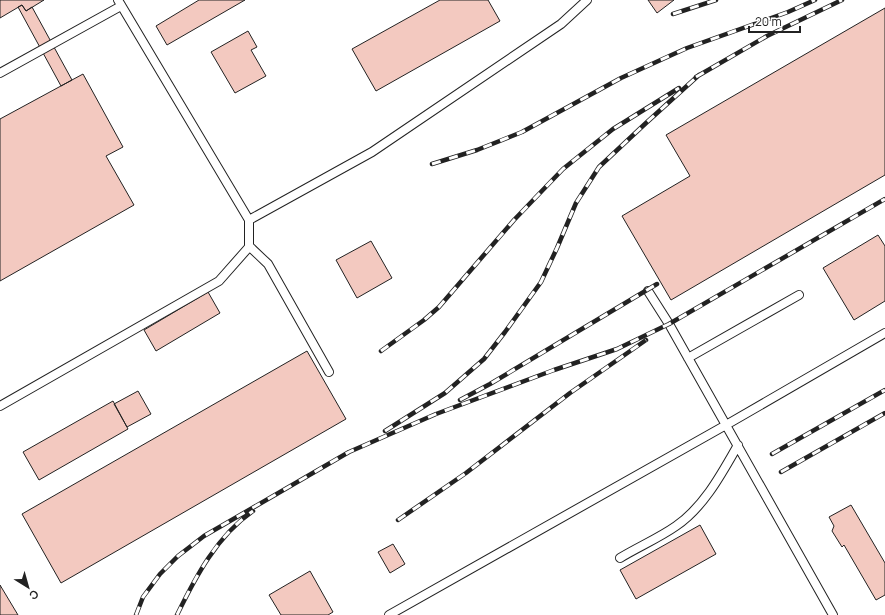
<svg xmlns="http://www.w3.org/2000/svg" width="885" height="615" viewBox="0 0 885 615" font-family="Manrope,sans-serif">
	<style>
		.building { fill: #f3c9c0; stroke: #222 }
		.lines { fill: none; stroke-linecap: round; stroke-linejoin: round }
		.lane-casing { stroke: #222; stroke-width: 10 }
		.lane { stroke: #fff; stroke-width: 8 }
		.rail-casing { stroke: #222; stroke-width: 4.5 }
		.rail { stroke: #fff; stroke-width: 3; stroke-dasharray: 9; stroke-linecap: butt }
	</style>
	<rect width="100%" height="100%" fill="#fff"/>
	<path class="building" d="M0,0h44l-18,11 -4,-6 -22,13z
		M199,0h46l-78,45 -11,-19z
		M440,0h48l12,21 -124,70 -24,-42z
		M648,0h26l-17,13z
		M22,5l4,6 6,-4 40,73 -11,6 -43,-79z
		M885,8v167l-214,125 -49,-84 68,-40 -24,-41z
		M248,31l9,16 -6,3 15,26 -31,17 -24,-41z
		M83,74l40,73 -17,9 28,49 -134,76v-162z
		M878,235l7,11v55l-31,19 -31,-52z
		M371,241l21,37 -35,20 -21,-38z
		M208,292l12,21 -64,38 -12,-21z
		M307,351l39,68 -285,164 -39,-69z
		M138,391l13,23 -24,13 -13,-23z
		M113,401l15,28 -89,51 -16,-28z
		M851,505l34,58v32l-9,5 -32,-55 -2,2 -10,-16 2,-5 -5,-9z
		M700,525l16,29 -80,45 -16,-29z
		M393,544l12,20 -15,9 -12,-21z
		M310,571l23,41 -5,3h-47l-12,-20z
		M0,585l18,30h-18z"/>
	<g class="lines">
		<g class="lane-casing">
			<path id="lane" d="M0,73l121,-67
				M249,220l123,-68 189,-128 26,-24
				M249,246l19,18 61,108
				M648,291l21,33 164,291
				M688,358l111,-63
				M0,406l219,-125 30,-34v-27l-131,-220
				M620,558c18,-11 39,-20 56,-32 28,-19 46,-53 62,-81
				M389,615l337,-190 159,-92"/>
		</g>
		<use href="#lane" class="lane"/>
		<g class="rail-casing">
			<path id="rail" d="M673,14l43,-14
				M696,77l71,-41 75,-36
				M432,164l45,-14 45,-18 99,-54 66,-30 101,-36 27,-12
				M381,351l43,-31 15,-13 75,-87 49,-51 50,-40 66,-41
				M460,400l30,-16 167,-100
				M385,431l60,-38 39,-34 21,-27 36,-50 16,-34 19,-45 23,-36 47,-44 53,-48
				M772,454l113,-64
				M781,472l104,-59
				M398,520l68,-47 104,-80 76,-53
				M136,615l7,-18 17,-23 18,-18 26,-20 145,-84 87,-38 118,-44 63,-21 52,-25 216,-125
				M177,615c19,-39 40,-79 76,-104"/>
		</g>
		<use href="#rail" class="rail"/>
	</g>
	<g transform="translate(28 587) rotate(143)" stroke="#ffffff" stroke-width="3" paint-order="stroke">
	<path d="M0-3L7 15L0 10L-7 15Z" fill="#222222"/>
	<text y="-6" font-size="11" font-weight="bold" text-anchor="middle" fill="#222222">С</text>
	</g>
	<path d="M749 26v6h51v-6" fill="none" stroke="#222222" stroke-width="2"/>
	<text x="755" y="26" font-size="12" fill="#222222" stroke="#ffffff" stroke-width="3" paint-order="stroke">20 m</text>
</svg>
